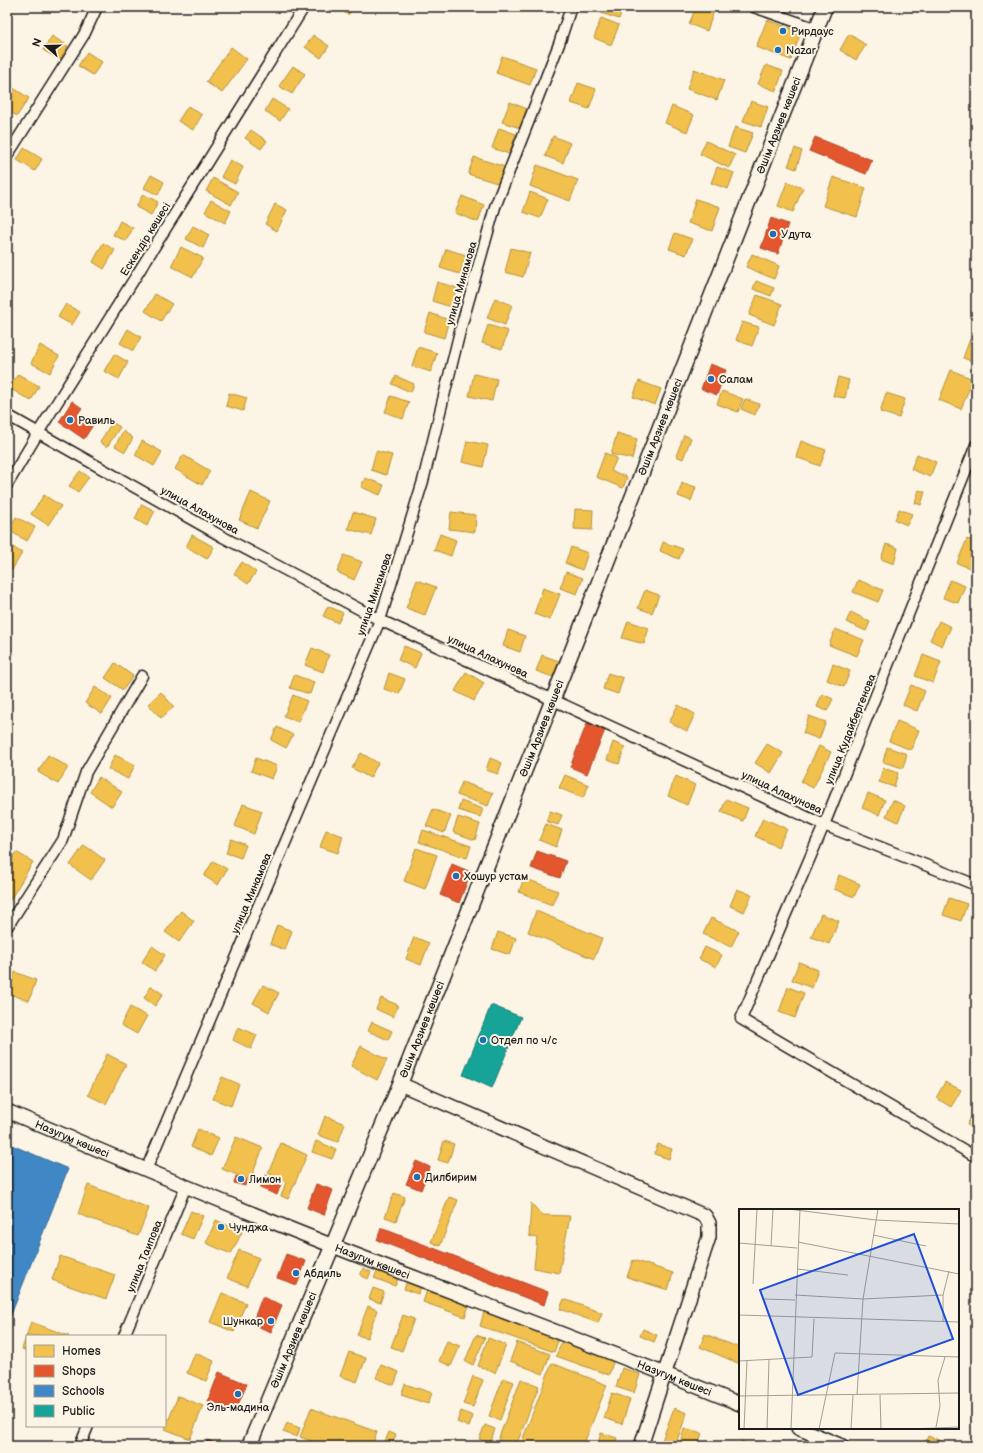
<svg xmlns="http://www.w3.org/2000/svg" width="983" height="1453" viewBox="0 0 983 1453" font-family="'Balsamiq Sans',sans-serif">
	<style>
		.homes { fill: #f2c14e; stroke: #b2903f }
		.shops { fill: #e4572e; stroke: #a84529 }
		.schools { fill: #3f88c5; stroke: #346892 }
		.public { fill: #17a398; stroke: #187a73 }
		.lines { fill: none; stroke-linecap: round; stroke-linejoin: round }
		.minor-casing { stroke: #1c1c1c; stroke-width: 13 }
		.tertiary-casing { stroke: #1c1c1c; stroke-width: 16 }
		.secondary-casing { stroke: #1c1c1c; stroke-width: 17 }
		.minor { stroke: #fcf5e5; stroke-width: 10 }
		.tertiary { stroke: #fcf5e5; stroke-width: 13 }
		.secondary { stroke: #fcf5e5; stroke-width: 14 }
		.poi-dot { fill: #1f6fb2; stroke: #fcf5e5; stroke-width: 1.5 }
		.labels { text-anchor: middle; stroke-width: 4; stroke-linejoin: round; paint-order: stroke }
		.poi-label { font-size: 11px; fill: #1c1c1c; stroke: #fcf5e5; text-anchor: start }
		.street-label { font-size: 11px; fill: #1c1c1c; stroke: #fcf5e5 }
		.inset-road { fill: none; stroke: #a29e95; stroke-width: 1 }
		.view { fill: #1d4ed8; fill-opacity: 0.15; stroke: #1d4ed8; stroke-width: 2 }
		.inset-edge { fill: none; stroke: #1c1c1c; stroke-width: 2 }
	</style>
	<rect width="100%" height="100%" fill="#fcf5e5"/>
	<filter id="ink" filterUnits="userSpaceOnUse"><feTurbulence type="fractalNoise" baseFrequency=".025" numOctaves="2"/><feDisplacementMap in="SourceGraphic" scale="8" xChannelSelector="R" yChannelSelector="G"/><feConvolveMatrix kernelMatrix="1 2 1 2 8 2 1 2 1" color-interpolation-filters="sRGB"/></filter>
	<g filter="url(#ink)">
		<path class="homes" d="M336,7h18l-6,8z
			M603,7h20l-4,12 -18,-6z
			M696,7h7l11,4 -7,20 -18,-7z
			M601,18l18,7 -8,20 -17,-7z
			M767,20l34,12 -10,28 -35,-13z
			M849,34l17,11 -10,15 -16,-10z
			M313,35l16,11 -8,12 -16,-11z
			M52,36l16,10 -8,14 -17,-10z
			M231,47l16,12 -25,34 -16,-11z
			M87,52l15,10 -9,13 -15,-9z
			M502,56l34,12 -6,17 -34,-12z
			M766,65l17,6 -7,20 -18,-7z
			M293,66l12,8 -13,20 -13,-8z
			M694,69l30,11 -7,20 -30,-11z
			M578,83l18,6 -7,20 -18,-6z
			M7,84l22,14 -12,18 -10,-6z
			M272,99l16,10 -8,12 -15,-10z
			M751,101l17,6 -7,20 -18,-6z
			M510,102l17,7 -7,19 -18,-6z
			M188,106l14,9 -9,15 -15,-9z
			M672,106l22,9 -7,17 -22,-9z
			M735,127l18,6 -8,20 -17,-6z
			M499,128l17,6 -7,20 -17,-6z
			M251,130l16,11 -6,8 -16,-11z
			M553,136l17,7 -7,20 -18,-7z
			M706,141l29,14 -6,13 -29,-14z
			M24,148l18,11 -7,12 -18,-11z
			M795,148l7,3 -6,18 -8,-3z
			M474,157l31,10 -5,17 -32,-10z
			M230,160l13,7 -8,17 -14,-7z
			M537,165l41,15 -8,21 -40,-15z
			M717,167l17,6 -6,16 -17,-6z
			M151,175l13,7 -6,13 -14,-7z
			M833,177l33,11 -9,29 -34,-11z
			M213,178l25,14 -7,13 -25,-14z
			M787,182l16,6 -10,24 -15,-6z
			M530,192l18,7 -8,19 -17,-6z
			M143,194l15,8 -7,13 -15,-8z
			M462,196l22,9 -6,17 -23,-9z
			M696,199l24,8 -8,24 -24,-8z
			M211,200l20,11 -6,12 -20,-11z
			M7,203l4,2 -4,6z
			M275,204l12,6 -10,21 -12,-7z
			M120,221l13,7 -7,13 -13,-6z
			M193,226l16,9 -6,13 -17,-9z
			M675,233l17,6 -6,16 -17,-6z
			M103,243l12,7 -11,19 -11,-7z
			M181,247l22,11 -10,19 -22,-11z
			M511,248l19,5 -7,24 -18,-5z
			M446,249l20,6 -6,19 -20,-6z
			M752,254l27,12 -5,13 -28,-12z
			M756,281l18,7 -3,8 -18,-7z
			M437,282l20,6 -6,19 -19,-6z
			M155,294l17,10 -11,17 -16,-10z
			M757,295l25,9 -8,21 -25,-10z
			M495,298l17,7 -7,20 -18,-7z
			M66,304l14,8 -8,13 -14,-8z
			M430,313l19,7 -5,18 -20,-6z
			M742,322l17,5 -7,19 -16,-6z
			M488,325l20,6 -6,18 -20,-6z
			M128,329l13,8 -8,14 -13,-8z
			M970,339l6,3v21l-13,-5z
			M40,345l19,11 -9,17 -19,-10z
			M418,347l19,6 -6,19 -19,-6z
			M114,354l14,8 -9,17 -15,-8z
			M951,370l22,9 -12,30 -22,-9z
			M18,374l21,12 -8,15 -22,-13z
			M474,374l23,5 -5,22 -23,-5z
			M396,376l18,8 -3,8 -19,-8z
			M838,377l11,3 -4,18 -12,-2z
			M639,381l22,8 -6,16 -22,-8z
			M722,391l21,8 -5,13 -21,-8z
			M229,393l18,5 -4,13 -17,-5z
			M886,393l19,6 -6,19 -19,-6z
			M391,396l18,6 -6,17 -18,-7z
			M745,399l14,5 -4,11 -14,-6z
			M112,422l8,5 -13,20 -7,-5z
			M123,431l10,7 -8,14 -10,-6z
			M617,433l20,6 -5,20 -21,-5z
			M684,435l7,3 -8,21 -7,-3z
			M142,441l20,11 -8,14 -19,-11z
			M467,441l21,4 -5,22 -21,-5z
			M801,441l25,9 -6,16 -24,-9z
			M376,451l16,4 -6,20 -15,-5z
			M605,453l12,5 -6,13 16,6 -4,11 -27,-11z
			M917,454l19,8 -6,15 -19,-8z
			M183,455l27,16 -8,14 -27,-16z
			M80,471l9,6 -11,15 -9,-6z
			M365,478l19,7 -4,10 -19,-8z
			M682,483l14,4 -5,14 -13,-5z
			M919,490l6,2 -4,13 -6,-2z
			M251,492l19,9 -13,27 -18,-8z
			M44,495l17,11 -13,19 -17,-11z
			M142,504l13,7 -8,15 -12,-7z
			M575,509l18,1 -1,20 -18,-1z
			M899,509l13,5 -5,11 -12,-5z
			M353,512l23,7 -5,16 -23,-6z
			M451,512l25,3 -1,17 -26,-3z
			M16,517l19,10 -8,14 -19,-11z
			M440,534l16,6 -5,16 -17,-6z
			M192,535l22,12 -7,12 -21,-12z
			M967,539l9,3v19l-4,8 -15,-6z
			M663,542l20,7 -4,10 -19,-8z
			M7,543l15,10 -10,17 -5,-3z
			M886,544l12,4 -4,16 -13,-5z
			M571,547l17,6 -6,17 -17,-7z
			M344,555l18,7 -8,18 -17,-8z
			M242,562l14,10 -8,12 -14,-10z
			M566,572l17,6 -6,16 -17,-6z
			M417,580l19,7 -11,28 -19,-7z
			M858,580l25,10 -5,12 -25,-10z
			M950,580l15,6 -7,17 -15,-5z
			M543,588l17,6 -10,26 -16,-6z
			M645,590l14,5 -7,18 -14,-5z
			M328,606l15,7 -5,10 -15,-7z
			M851,612l19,10 -4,9 -20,-9z
			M628,621l21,7 -5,16 -22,-6z
			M939,621l12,6 -9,19 -12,-6z
			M835,629l29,11 -7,16 -28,-11z
			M508,630l17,6 -5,16 -17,-6z
			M404,646l17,7 -6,15 -17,-8z
			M312,648l17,7 -6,17 -18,-7z
			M542,655l17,6 -6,16 -17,-6z
			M923,655l18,7 -8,21 -18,-7z
			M115,663l18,13 -10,14 -18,-12z
			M833,664l17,7 -6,16 -17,-7z
			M466,672l18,11 -10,18 -19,-10z
			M389,673l16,6 -6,15 -15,-5z
			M608,673l15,5 -5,16 -15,-5z
			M294,675l20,7 -4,12 -20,-6z
			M911,685l14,6 -8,20 -14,-6z
			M95,687l17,11 -10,16 -17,-11z
			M161,692l13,15 -13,11 -13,-14z
			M822,694l11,5 -6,12 -10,-4z
			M293,695l14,6 -9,21 -14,-6z
			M678,705l17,9 -8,17 -18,-9z
			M809,716l17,6 -7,17 -16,-6z
			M897,721l22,9 -8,20 -22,-9z
			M277,727l16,8 -7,13 -15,-8z
			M613,742l12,5 -6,17 -12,-4z
			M767,744l16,9 -12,20 -16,-10z
			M819,746l12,6 -18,36 -12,-6z
			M887,747l20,7 -4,14 -20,-6z
			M361,753l17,10 -8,15 -18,-10z
			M48,755l20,12 -10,17 -20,-12z
			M115,755l20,10 -7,14 -20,-10z
			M256,758l21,8 -5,13 -21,-8z
			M490,758l12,5 -4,11 -12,-4z
			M883,768l15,5 -4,14 -15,-5z
			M565,775l24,10 -6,13 -24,-10z
			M676,776l19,9 -8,20 -19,-9z
			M99,777l23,15 -10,15 -22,-15z
			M462,782l31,11 -5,13 -31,-11z
			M868,793l17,7 -6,15 -17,-7z
			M726,799l22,9 -5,13 -22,-9z
			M893,800l12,6 -7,16 -12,-6z
			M461,801l22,8 -3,8 -22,-7z
			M243,804l19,7 -8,23 -19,-8z
			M433,809l18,7 -7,17 -18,-7z
			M550,811l12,4 -4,10 -12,-4z
			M458,817l22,7 -5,16 -22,-8z
			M763,818l24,11 -9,18 -23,-11z
			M546,824l16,6 -6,17 -17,-7z
			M326,830l17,6 -5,17 -18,-6z
			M423,830l48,16 -4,12 -48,-16z
			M231,839l15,6 -5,13 -15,-5z
			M84,845l21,15 -14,20 -21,-15z
			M416,848l21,7 -12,34 -21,-8z
			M16,852l17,10 -24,40 -2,-1v-34z
			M213,861l14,8 -9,16 -14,-9z
			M839,875l21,9 -6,13 -20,-8z
			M524,878l34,13 -6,14 -33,-13z
			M737,889l15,6 -8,17 -14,-6z
			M949,898l18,6 -6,17 -18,-6z
			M181,911l13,10 -15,21 -14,-10z
			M536,911l66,27 -8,21 -66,-27z
			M821,914l18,7 -10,23 -18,-7z
			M711,918l28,13 -8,16 -28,-13z
			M277,925l15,6 -7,19 -15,-6z
			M498,932l18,6 -6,17 -18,-6z
			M414,937l15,6 -8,22 -15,-6z
			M152,946l13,9 -10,16 -13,-9z
			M705,947l17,8 -6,12 -17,-8z
			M976,953v12l-4,-2z
			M799,962l19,8 -6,18 -20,-8z
			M15,972l21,8 -7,21 -22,-8z
			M263,985l16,8 -10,19 -16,-9z
			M151,986l12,8 -8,12 -11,-8z
			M788,987l16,6 -9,25 -16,-6z
			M381,998l17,7 -5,12 -17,-8z
			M130,1007l17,9 -10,18 -16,-9z
			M372,1022l20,9 -4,9 -20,-9z
			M238,1027l19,8 -6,14 -18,-9z
			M361,1046l26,14 -10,20 -26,-14z
			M107,1054l19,10 -20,40 -18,-9z
			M222,1077l17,7 -8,22 -18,-7z
			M945,1082l16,8 -10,17 -15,-9z
			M976,1106v23l-9,-4z
			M325,1116l20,8 -7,18 -20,-7z
			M198,1129l21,9 -8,18 -20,-9z
			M236,1137l27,11 -13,32 -28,-11z
			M316,1141l20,8 -4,10 -20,-7z
			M444,1141l10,3 -6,19 -10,-3z
			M281,1143l26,12 -19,44 -7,-3 5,-14 -18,-9z
			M658,1144l14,5 -3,10 -15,-5z
			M88,1185l61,23 -11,28 -60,-22z
			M394,1193l11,4 -9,24 -11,-4z
			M449,1197l9,3 -18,46 -9,-4z
			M531,1203l11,12 28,1 -11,57 -25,-5 3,-30 -8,-2z
			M191,1211l12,5 -10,23 -12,-5z
			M216,1220l26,12 -11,22 -25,-11z
			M239,1250l20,8 -12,28 -20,-8z
			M60,1256l55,19 -9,24 -54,-19z
			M633,1260l40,13 -5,17 -41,-13z
			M363,1268l8,4 -3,7 -8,-4z
			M378,1269l21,8 -4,9 -21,-8z
			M407,1281l14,6 -3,7 -14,-5z
			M373,1288l11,4 -4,11 -11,-4z
			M427,1290l42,15 -4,12 -42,-15z
			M222,1293l24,10 -12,29 -24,-10z
			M564,1299l38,14 -4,10 -38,-14z
			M368,1306l9,4 -10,28 -10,-3z
			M484,1312l75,26 -5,14 -74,-26z
			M403,1315l11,4 -12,32 -11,-4z
			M31,1322l38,14h-42v15l-5,-2z
			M643,1329l14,6 -3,7 -14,-6z
			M705,1334l35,14v16l-40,-17z
			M476,1335l9,3 -12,27 -8,-4z
			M488,1338l18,7 -11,28 -17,-7z
			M447,1341l13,5 -9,20 -12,-5z
			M562,1341l52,18 -5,16 -53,-19z
			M517,1342l33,12 -7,20 -33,-13z
			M349,1352l17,6 -9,24 -17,-6z
			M195,1353l19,8 -8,20 -19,-8z
			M552,1363l55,22 -24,61h-63z
			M381,1365l18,7 -5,13 -18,-7z
			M622,1368l18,6 -6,19 -18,-6z
			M473,1376l10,4 -10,27 -10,-3z
			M503,1378l11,4 -14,38 -11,-4z
			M521,1379l18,7 -23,60h-3l-15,-6z
			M405,1384l27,9 -4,11 -27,-9z
			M612,1393l18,6 -8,25 -18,-6z
			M178,1396l25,10 -13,33 -25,-10z
			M311,1408l66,24 -5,14h-47l-25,-9z
			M674,1408l13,5 -12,33h-15z
			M461,1411l12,5 -4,11 -12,-5z
			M287,1423l13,5 -3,9 -14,-5z
			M485,1425l10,4 -5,14 -11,-4z
			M684,1428l18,5 -4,13h-19z
			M389,1432l7,3 -5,11h-8z
			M601,1433l16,5 -3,8h-17z
			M928,1436l14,5 -2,5h-16z
			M741,1441l11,5h-13z"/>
		<path class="shops" d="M815,137l57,23 -6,14 -57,-23z
			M771,218l17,6 -10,30 -17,-6z
			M710,364l16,6 -9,25 -16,-6z
			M72,401l10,7 -5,7 16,10 -9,14 -25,-17z
			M587,723l18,7 -18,44 -17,-7z
			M537,851l29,10 -6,17 -29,-10z
			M452,864l19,8 -12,31 -19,-8z
			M416,1161l14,6 -9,23 -15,-6z
			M265,1175l17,6 -5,14 -17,-7z
			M236,1176l11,4 -2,6 -11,-3z
			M316,1184l17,6 -9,25 -17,-7z
			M381,1228l167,64 -4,13 -167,-65z
			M286,1254l20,7 -9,24 -20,-7z
			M262,1297l20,8 -11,27 -19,-8z
			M219,1372l28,12 -12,28 -27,-11z
			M207,1440l12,4 -1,2h-13z"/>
		<path class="schools" d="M7,1143l61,26 -61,156z"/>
		<path class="public" d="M491,1005l30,12 -29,71 -29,-13z"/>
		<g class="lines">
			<g class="minor-casing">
				<path id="minor" d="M754,7l63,22
					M7,156l78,-123 12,-26
					M7,415l216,122 157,83 444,205 152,60
					M976,445l-152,380 -83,194 235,138
					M7,485l31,-52 266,-426
					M7,927l56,-87 23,-68 56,-96
					M146,1170l234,-550 43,-139 37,-150 35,-124 64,-163 12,-37
					M124,1336l62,-150
					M82,1441l6,-15"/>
			</g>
			<g class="tertiary-casing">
				<g id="tertiary">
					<path d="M400,1084l305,132 4,7v14l-68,209"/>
					<path id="s1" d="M7,1111c108,46 217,92 326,135 136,53 272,103 407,158"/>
					<path d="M798,1428l44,18"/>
				</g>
			</g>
			<g class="secondary-casing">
				<g id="secondary">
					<path id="s2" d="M249,1446l151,-362 153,-385 272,-692"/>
				</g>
			</g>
			<use href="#minor" class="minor"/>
			<use href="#tertiary" class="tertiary"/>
			<use href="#secondary" class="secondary"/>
		</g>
	</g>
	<g class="poi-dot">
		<circle cx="783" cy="31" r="4"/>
		<circle cx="778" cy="50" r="4"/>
		<circle cx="773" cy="234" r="4"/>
		<circle cx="711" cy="379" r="4"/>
		<circle cx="70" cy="420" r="4"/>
		<circle cx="456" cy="876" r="4"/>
		<circle cx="483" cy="1040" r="4"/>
		<circle cx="417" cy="1177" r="4"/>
		<circle cx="241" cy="1179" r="4"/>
		<circle cx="221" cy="1227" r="4"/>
		<circle cx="296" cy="1273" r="4"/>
		<circle cx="271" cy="1321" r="4"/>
		<circle cx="238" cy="1394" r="4"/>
	</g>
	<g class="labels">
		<g class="poi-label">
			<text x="791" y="35">Рирдаус</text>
			<text x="786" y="54">Nazar</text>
			<text x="781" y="238">Удута</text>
			<text x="719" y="383">Салам</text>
			<text x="78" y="424">Равиль</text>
			<text x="464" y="880">Хошур устам</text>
			<text x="491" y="1044">Отдел по ч/с</text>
			<text x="425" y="1181">Дилбирим</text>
			<text x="249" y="1183">Лимон</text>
			<text x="229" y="1231">Чунджа</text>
			<text x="304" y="1277">Абдиль</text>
			<text x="263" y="1325" text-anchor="end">Шункар</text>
			<text x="238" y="1411" text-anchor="middle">Эль-мадина</text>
		</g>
		<g class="street-label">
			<text dy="4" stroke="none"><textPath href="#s2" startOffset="1423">Әшім Арзиев көшесі</textPath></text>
			<text transform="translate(145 239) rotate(-58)" y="4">Ескендір көшесі</text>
			<text transform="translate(461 283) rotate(-74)" y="4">улица Минамова</text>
			<text dy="4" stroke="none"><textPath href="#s2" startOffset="1099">Әшім Арзиев көшесі</textPath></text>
			<text transform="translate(200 510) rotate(29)" y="4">улица Алахунова</text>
			<text transform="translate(374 594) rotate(-71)" y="4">улица Минамова</text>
			<text transform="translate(488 656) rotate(25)" y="4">улица Алахунова</text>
			<text dy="4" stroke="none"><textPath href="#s2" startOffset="775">Әшім Арзиев көшесі</textPath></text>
			<text transform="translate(850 729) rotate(-68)" y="4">улица Кудайбергенова</text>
			<text transform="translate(782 792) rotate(25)" y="4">улица Алахунова</text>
			<text transform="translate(251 893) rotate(-67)" y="4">улица Минамова</text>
			<text dy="4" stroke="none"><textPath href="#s2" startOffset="451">Әшім Арзиев көшесі</textPath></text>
			<text dy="4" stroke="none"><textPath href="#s1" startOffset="71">Назугум көшесі</textPath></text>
			<text transform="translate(144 1256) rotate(-68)" y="4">улица Таипова</text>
			<text dy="4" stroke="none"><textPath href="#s1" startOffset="395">Назугум көшесі</textPath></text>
			<text dy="4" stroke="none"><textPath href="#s2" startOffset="115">Әшім Арзиев көшесі</textPath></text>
			<text dy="4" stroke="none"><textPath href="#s1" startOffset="719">Назугум көшесі</textPath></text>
		</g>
	</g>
	<g transform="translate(739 1209)">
		<rect width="220" height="220" fill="#fcf5e5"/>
		<path class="inset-road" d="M49,0l88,11 83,4M134,26l53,11M59,33l161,32M0,34l58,5M32,37l2,-37M58,60l51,6M14,75l4,-75M56,86l68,4 80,-4M25,90l31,1M0,106l220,7M204,112v-26l6,-24M0,152l73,-4 2,-38M118,186l6,-96 15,-90M141,186l1,34M0,187l220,-3M197,218l4,-21 -2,-26 7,-23M5,220l3,-68M28,220l2,-70M52,220l9,-220M80,220l16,-76 124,4M112,220l2,-34M170,220l50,-2"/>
		<path class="view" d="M175,25l39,105 -155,56 -38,-105z"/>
		<rect width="220" height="220" class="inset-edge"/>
	</g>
	<rect width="983" height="1453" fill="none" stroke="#fcf5e5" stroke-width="24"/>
	<rect x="12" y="12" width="959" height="1429" fill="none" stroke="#1c1c1c" stroke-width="1.5" filter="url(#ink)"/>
	<rect x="26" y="1335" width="140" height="92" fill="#fcf5e5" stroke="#a29e95"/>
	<rect x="34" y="1345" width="20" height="12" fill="#f2c14e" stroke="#a29e95"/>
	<text x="62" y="1355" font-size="12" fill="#1c1c1c">Homes</text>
	<rect x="34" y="1365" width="20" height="12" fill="#e4572e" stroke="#a29e95"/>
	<text x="62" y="1375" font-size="12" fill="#1c1c1c">Shops</text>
	<rect x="34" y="1385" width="20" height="12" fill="#3f88c5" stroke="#a29e95"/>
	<text x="62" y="1395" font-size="12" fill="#1c1c1c">Schools</text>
	<rect x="34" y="1405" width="20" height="12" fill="#17a398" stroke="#a29e95"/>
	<text x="62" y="1415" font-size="12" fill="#1c1c1c">Public</text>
	<g transform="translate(46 46) rotate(290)" stroke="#fcf5e5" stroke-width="3" paint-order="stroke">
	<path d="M0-3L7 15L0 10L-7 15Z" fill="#1c1c1c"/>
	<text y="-6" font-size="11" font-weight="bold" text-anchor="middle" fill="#1c1c1c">N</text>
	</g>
</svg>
